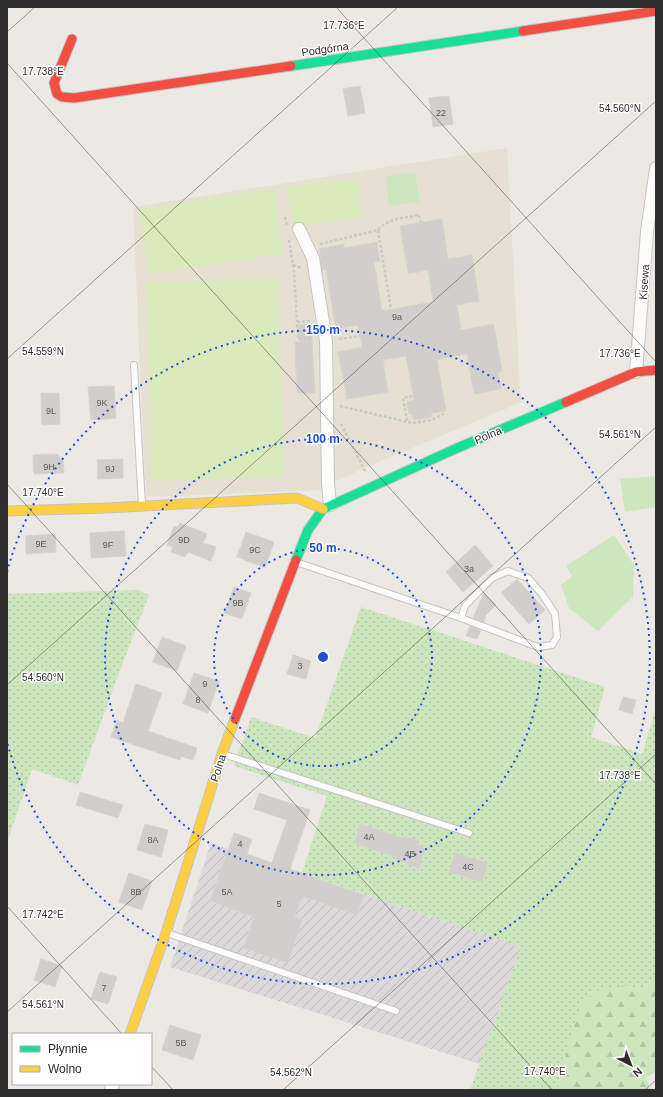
<svg xmlns="http://www.w3.org/2000/svg" width="663" height="1097" viewBox="0 0 663 1097" font-family="Arial,sans-serif">
	<style>
		.industrial { fill: url(#industrial-furrows) }
		.education { fill: #e6e0d3 }
		.grass { fill: url(#grass-dots) }
		.forest { fill: url(#forest-firs) }
		.park { fill: #cee6be }
		.pitch { fill: #d9eabb }
		.building { fill: #d1cecb; stroke: #d7d4d0 }
		.lines { fill: none; stroke-linecap: round; stroke-linejoin: round }
		.lane-casing { stroke: #c5c4c5; stroke-width: 8 }
		.street-casing { stroke: #c5c4c5; stroke-width: 14 }
		.fast-casing { stroke: #c5c4c5; stroke-width: 11 }
		.slow-casing { stroke: #c5c4c5; stroke-width: 11 }
		.jam-casing { stroke: #c5c4c5; stroke-width: 11 }
		.path { stroke: #c9c9c8; stroke-width: 2.5; stroke-dasharray: 3 2; stroke-linecap: butt }
		.lane { stroke: #fcfcfb; stroke-width: 6 }
		.street { stroke: #fcfcfb; stroke-width: 12 }
		.fast { stroke: #16e098; stroke-width: 9 }
		.slow { stroke: #ffcf43; stroke-width: 9 }
		.jam { stroke: #f24e42; stroke-width: 9 }
		.ticks { fill: none; stroke: #2e2e2e; stroke-width: 1; stroke-opacity: 0.45 }
		.ring { fill: none; stroke: #1d4ed8; stroke-width: 2; stroke-dasharray: 2 4 }
		.labels { text-anchor: middle; stroke-width: 3; stroke-linejoin: round; paint-order: stroke }
		.number-label { font-size: 9px; fill: #585857 }
		.street-label { font-size: 11px; fill: #2e2e2e; stroke: #fff }
		.ticks-label { font-size: 10px; text-anchor: middle; fill: #2e2e2e; stroke: #fff; stroke-width: 3; stroke-linejoin: round; paint-order: stroke }
		.centre { fill: #1d4ed8; stroke: #fff; stroke-width: 2 }
		.ring-label { font-size: 12px; text-anchor: middle; font-weight: bold; fill: #1d4ed8; stroke: #fff; stroke-width: 3; stroke-linejoin: round; paint-order: stroke }
	</style>
	<defs>
		<pattern id="industrial-furrows" width="10" height="10" patternUnits="userSpaceOnUse"><rect width="10" height="10" fill="#dcd9db"/><path d="M-1 1l2-2M0 10L10 0M9 11l2-2" fill="none" stroke="#bdbbbc"/></pattern>
		<pattern id="grass-dots" width="8" height="8" patternUnits="userSpaceOnUse"><rect width="8" height="8" fill="#cee6be"/><path d="M2 2h.1M6 6h.1" fill="none" stroke="#b1c6a4" stroke-width="1.8" stroke-linecap="round"/></pattern>
		<pattern id="forest-firs" width="22" height="20" patternUnits="userSpaceOnUse"><rect width="22" height="20" fill="#cee6be"/><path d="M5 1l3.5 6h-7zM16 11l3.5 6h-7z" fill="#b1c6a4"/></pattern>
	</defs>
	<rect width="100%" height="100%" fill="#ece8e4"/>
	<path class="industrial" d="M211,843l311,104 -42,117 -310,-97z"/>
	<path class="education" d="M507,148l13,240 2,14 -158,66 -32,15 -8,7 -177,7 -3,-33 -11,-257z"/>
	<path class="grass" d="M138,590l11,5 -29,75 -42,115 -46,-16 -25,74v-249z
		M361,607l244,80 -14,50 51,17 14,-46v267l-12,15 -19,-4 -56,57 -13,47h-86l51,-143 -219,-74 25,-77 -93,-30 17,-49 64,21z"/>
	<path class="forest" d="M656,975v96l-10,7 5,12h-95l13,-47 12,-37 14,-15 30,-5 19,4z"/>
	<path class="park" d="M415,172l5,29 -31,5 -4,-29z
		M656,476v31l-31,5 -5,-33z
		M614,535l20,30 -1,32 -35,34 -29,-23 -8,-23 11,-9 -6,-10z"/>
	<path class="pitch" d="M357,178l5,39 -69,10 -6,-39z
		M273,189l10,64 -134,21 -10,-64z
		M278,278l6,199 -131,4 -7,-198z"/>
	<path class="building" d="M360,86l5,27 -17,3 -5,-27z
		M449,96l4,28 -20,3 -4,-29z
		M442,219l6,40 24,-4 7,46 -22,4 4,25 33,-6 8,47 -4,1 3,17 -27,5 -7,-40 -30,5 9,52 -15,2 1,4 -18,3 -2,-6h-3l-2,-12 7,-2 -8,-44 -23,4 5,32 -41,7 -9,-47 24,-5 -4,-22 -22,4 -10,-60 -4,1 -3,-21 25,-5v4l33,-6 3,19 -6,1 8,49 51,-9 -5,-32 -20,4 -8,-48z
		M311,324l4,69h-18l-2,-51h5l-1,-17z
		M114,386l2,32 -25,2 -3,-33z
		M41,393h18l1,31 -18,1z
		M57,454l6,7 1,12 -30,1 -1,-19z
		M123,459v19l-25,1 -1,-19z
		M180,523l27,11 -4,9 13,4 -5,14 -23,-9 -3,5 -14,-5 2,-5 -6,-2 7,-19 4,1z
		M124,531l2,25 -35,2 -1,-25z
		M246,532l28,10 -9,26 -28,-11z
		M55,534l1,18 -30,2v-18z
		M475,545l18,21 -30,26 -17,-20z
		M517,579l28,31 -16,14 -28,-31z
		M234,587l17,6 -9,26 -18,-6z
		M484,593l12,12 -10,10 -2,7 -11,-4z
		M470,626l11,4 -4,9 -11,-3z
		M162,637l24,9 -9,25 -24,-9z
		M293,655l18,6 -5,18 -19,-5z
		M194,673l25,8 -11,32 -25,-9z
		M136,684l26,9 -14,38 49,17 -4,12 -12,-4 -1,4 -69,-23 6,-17 6,3z
		M623,697l13,3 -4,14 -13,-4z
		M80,792l43,13 -5,13 -42,-13z
		M259,793l51,17 -20,59 73,26 -6,20 -55,-19 -8,21 8,3 -14,43 -44,-15 10,-31 -44,-16 24,-68 18,6 -5,15 25,9 15,-43 -33,-11z
		M145,824l23,6 -7,27 -24,-7z
		M361,824l42,14v-2l15,5 -1,3 8,4 -6,20 -24,-9 1,-2 -42,-14z
		M455,853l33,10 -6,19 -33,-10z
		M129,873l23,8 -10,29 -23,-8z
		M41,959l21,7 -7,21 -21,-7z
		M100,972l17,5 -9,27 -17,-5z
		M170,1025l31,10 -8,25 -31,-10z"/>
	<g class="lines">
		<g class="lane-casing">
			<path id="lane" d="M134,365l8,140
				M296,562l165,56 77,29 14,-2 5,-8 -2,-23 -13,-20 -14,-16 -20,-7 -16,7 -27,28 -4,12
				M223,754l246,79
				M167,933l229,78"/>
		</g>
		<g class="street-casing">
			<path id="street" d="M299,229l14,29 13,83 2,142 2,22
				M636,372l11,-140 9,-64
				M111,1090l2,-6"/>
		</g>
		<g class="fast-casing">
			<path id="fast" d="M291,66l232,-35
				M296,560l12,-30 15,-21 132,-60 111,-47"/>
		</g>
		<g class="slow-casing">
			<path id="slow" d="M7,511l99,-3 191,-10 26,11
				M130,1034l36,-101 56,-179 13,-35"/>
		</g>
		<g class="jam-casing">
			<path id="jam" d="M523,31l133,-20
				M72,39l-18,44 3,11 5,3 12,1 217,-32
				M566,402l70,-30 20,-2
				M235,719l61,-159"/>
		</g>
		<path class="path" d="M285,217l2,8
			M378,230l13,79
			M289,240l5,31 4,68 15,-1
			M320,244l58,-14c9,-12 28,-12 41,-15l2,7
			M293,265l9,3
			M297,322l14,-1
			M339,339l21,-3
			M340,406l72,17 20,-3 13,-7
			M407,421l-4,-23 10,-2
			M341,424l25,49"/>
		<use href="#lane" class="lane"/>
		<use href="#street" class="street"/>
		<use href="#fast" class="fast"/>
		<use href="#slow" class="slow"/>
		<use href="#jam" class="jam"/>
	</g>
	<path class="ticks" d="M336,7l320,355M7,32l28,-25M7,63l649,721M7,359l391,-352M7,484l545,606M7,685l649,-584M7,906l115,128M7,1012l649,-585M151,1066l22,24M283,1090l373,-336M645,1090l11,-10"/>
	<g class="ring">
		<circle cx="323" cy="657" r="109"/>
		<circle cx="323" cy="657" r="218"/>
		<path d="M7 572A327 327 0 1 1 7 742"/>
	</g>
	<g class="labels">
		<g class="number-label">
			<text x="441" y="116">22</text>
			<text x="397" y="320">9a</text>
			<text x="102" y="406">9K</text>
			<text x="51" y="414">9L</text>
			<text x="49" y="470">9H</text>
			<text x="110" y="472">9J</text>
			<text x="184" y="543">9D</text>
			<text x="41" y="547">9E</text>
			<text x="108" y="548">9F</text>
			<text x="255" y="553">9C</text>
			<text x="469" y="572">3a</text>
			<text x="238" y="606">9B</text>
			<text x="300" y="669">3</text>
			<text x="205" y="687">9</text>
			<text x="198" y="703">8</text>
			<text x="369" y="840">4A</text>
			<text x="153" y="843">8A</text>
			<text x="240" y="847">4</text>
			<text x="410" y="857">4B</text>
			<text x="468" y="870">4C</text>
			<text x="136" y="895">8B</text>
			<text x="227" y="895">5A</text>
			<text x="279" y="907">5</text>
			<text x="104" y="991">7</text>
			<text x="181" y="1046">5B</text>
		</g>
		<g class="street-label">
			<text transform="translate(325 49) rotate(-8)" y="4">Podgórna</text>
			<text transform="translate(644 282) rotate(-86)" y="4">Kisewa</text>
			<text transform="translate(488 435) rotate(-23)" y="4">Polna</text>
			<text transform="translate(218 768) rotate(-72)" y="4">Polna</text>
		</g>
	</g>
	<g class="ticks-label">
		<text x="344" y="29">17.736°E</text>
		<text x="43" y="75">17.738°E</text>
		<text x="620" y="112">54.560°N</text>
		<text x="43" y="355">54.559°N</text>
		<text x="620" y="357">17.736°E</text>
		<text x="620" y="438">54.561°N</text>
		<text x="43" y="496">17.740°E</text>
		<text x="43" y="681">54.560°N</text>
		<text x="620" y="779">17.738°E</text>
		<text x="43" y="918">17.742°E</text>
		<text x="43" y="1008">54.561°N</text>
		<text x="545" y="1075">17.740°E</text>
		<text x="291" y="1076">54.562°N</text>
	</g>
	<circle cx="323" cy="657" r="6" class="centre"/>
	<g class="ring-label">
		<text x="323" y="334">150 m</text>
		<text x="323" y="443">100 m</text>
		<text x="323" y="552">50 m</text>
	</g>
	<rect width="663" height="1097" fill="none" stroke="#2e2e2e" stroke-width="16"/>
	<rect x="12" y="1033" width="140" height="52" fill="#ffffff" stroke="#ababab"/>
	<rect x="20" y="1046" width="20" height="6" fill="#16e098" stroke="#ababab"/>
	<text x="48" y="1053" font-size="12" fill="#2e2e2e">Płynnie</text>
	<rect x="20" y="1066" width="20" height="6" fill="#ffcf43" stroke="#ababab"/>
	<text x="48" y="1073" font-size="12" fill="#2e2e2e">Wolno</text>
	<g transform="translate(631 1065) rotate(138)" stroke="#ffffff" stroke-width="3" paint-order="stroke">
	<path d="M0-3L7 15L0 10L-7 15Z" fill="#2e2e2e"/>
	<text y="-6" font-size="11" font-weight="bold" text-anchor="middle" fill="#2e2e2e">N</text>
	</g>
</svg>
